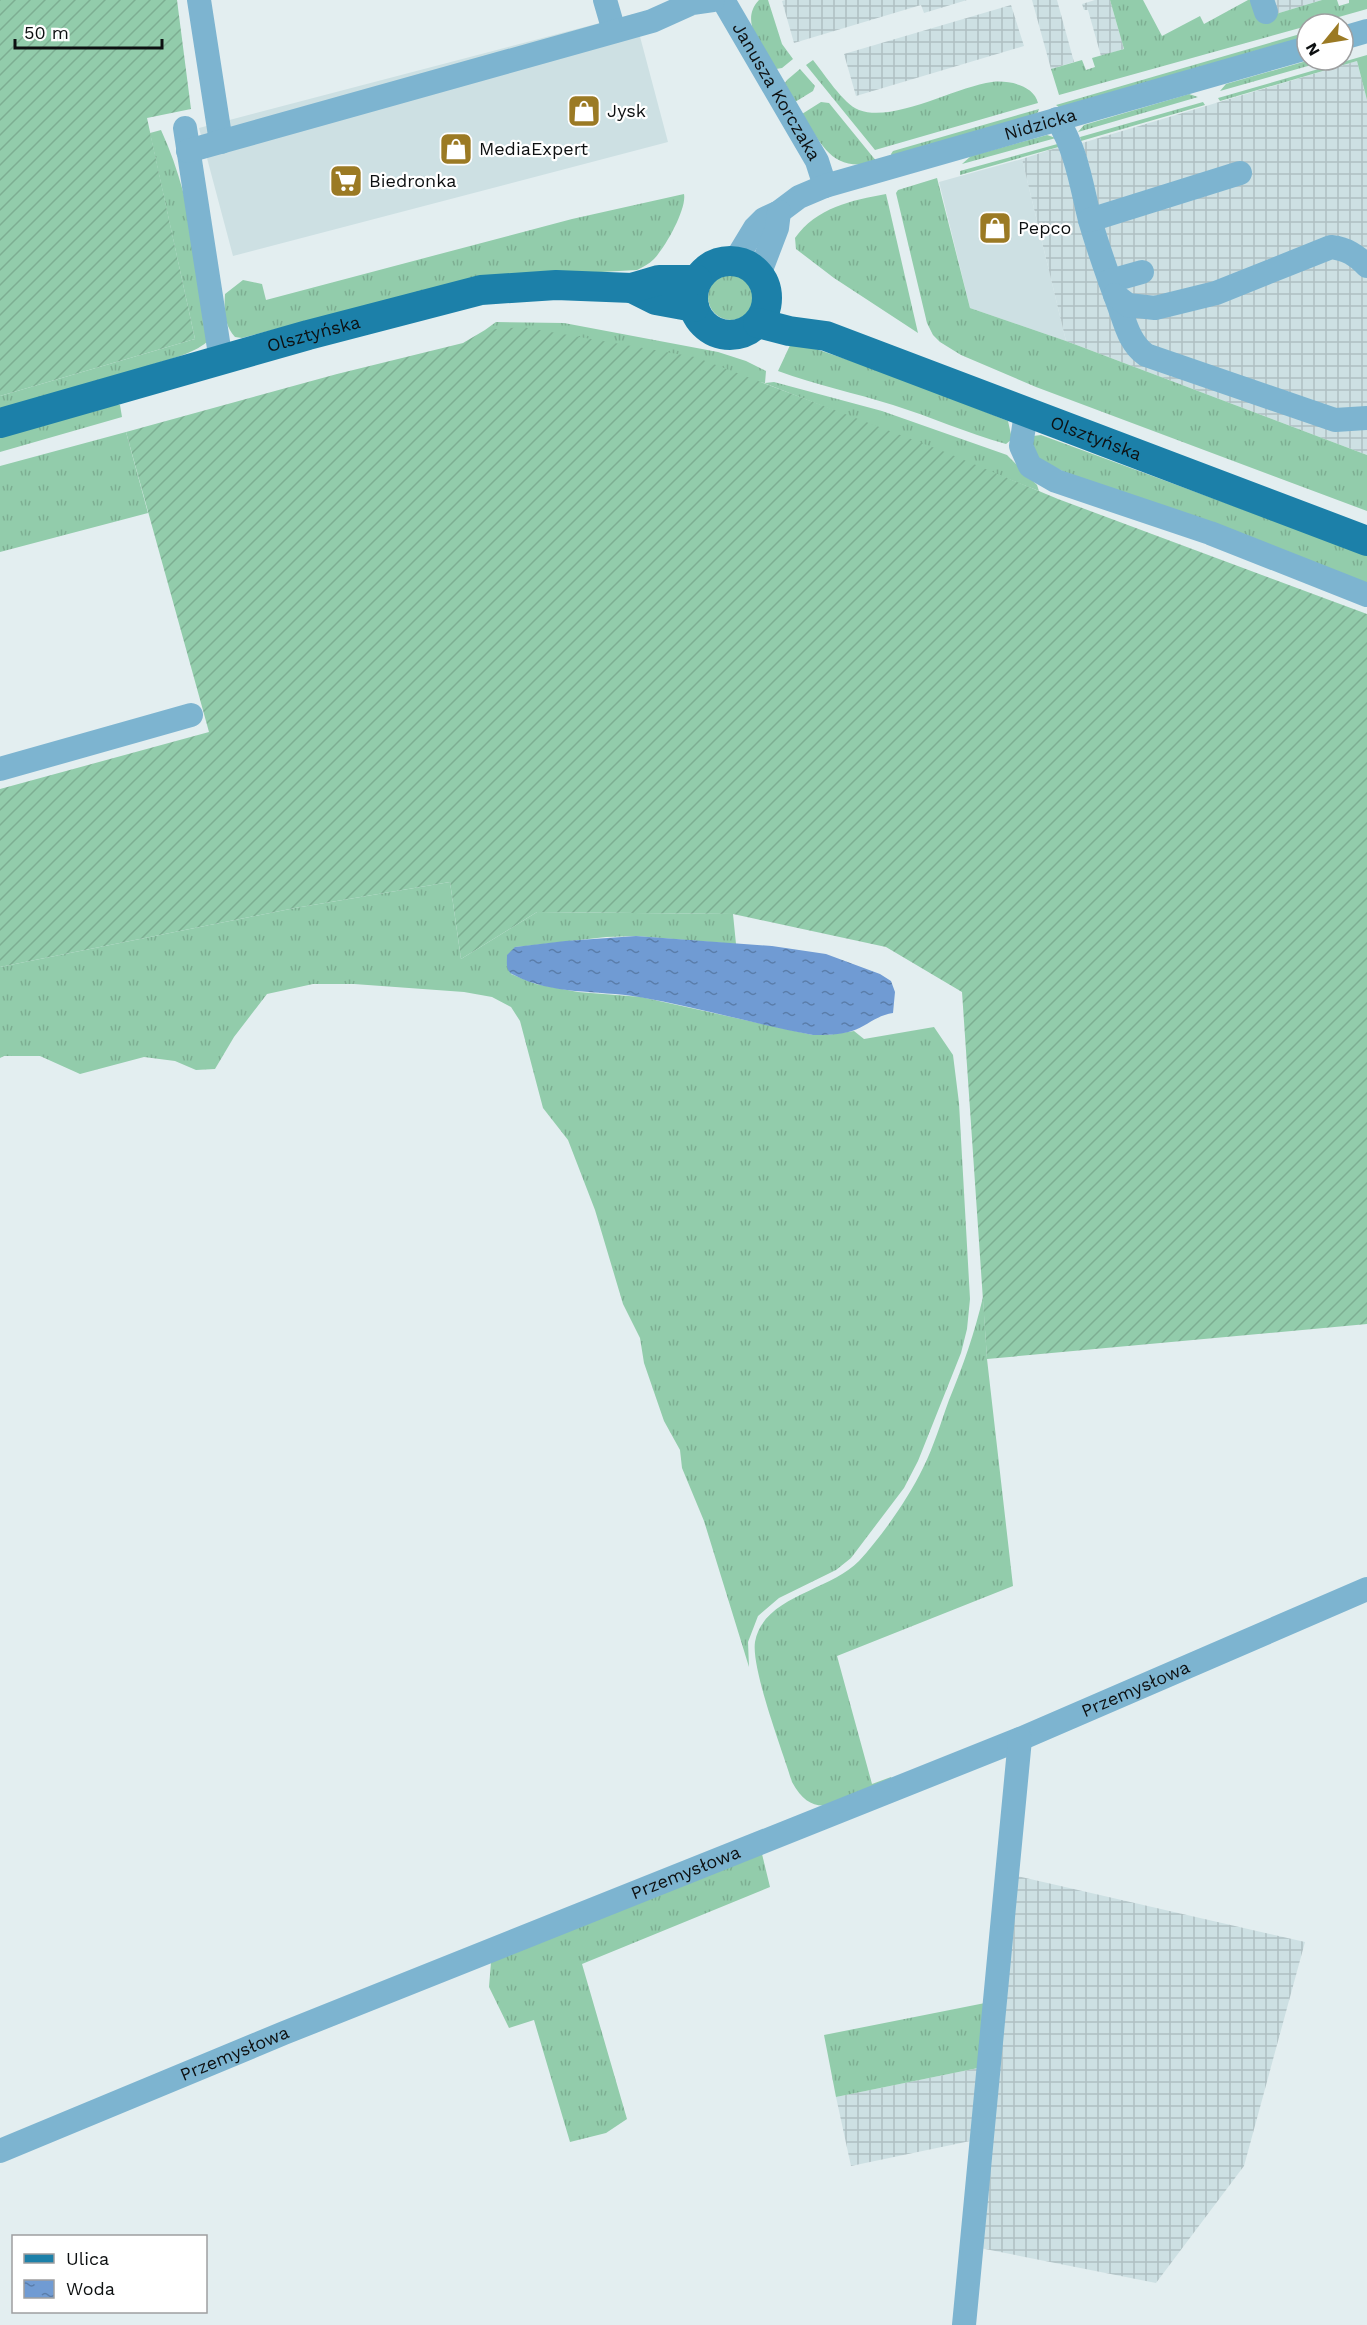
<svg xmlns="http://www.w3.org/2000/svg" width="1367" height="2325" viewBox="0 0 1367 2325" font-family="'Work Sans',sans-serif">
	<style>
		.built { fill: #cde0e3 }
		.industrial { fill: url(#industrial-grid) }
		.grass { fill: url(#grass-tufts) }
		.garden { fill: url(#garden-furrows) }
		.water { fill: url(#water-ripples) }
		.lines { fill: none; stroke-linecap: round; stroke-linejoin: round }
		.minor { stroke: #7db4d0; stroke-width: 24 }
		.major { stroke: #1c80a9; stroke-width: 30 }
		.labels { text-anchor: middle; stroke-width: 4.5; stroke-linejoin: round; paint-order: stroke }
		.street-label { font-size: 18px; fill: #0d1011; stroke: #fff }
		.poi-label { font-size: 18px; fill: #0d1011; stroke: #fff; text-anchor: start }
	</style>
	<defs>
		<pattern id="industrial-grid" width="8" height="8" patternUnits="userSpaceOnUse" patternTransform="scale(1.5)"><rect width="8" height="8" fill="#cde0e3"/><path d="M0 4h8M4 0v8" fill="none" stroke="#afbfc2"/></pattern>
		<pattern id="grass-tufts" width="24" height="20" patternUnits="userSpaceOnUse" patternTransform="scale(1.5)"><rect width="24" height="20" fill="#92ccab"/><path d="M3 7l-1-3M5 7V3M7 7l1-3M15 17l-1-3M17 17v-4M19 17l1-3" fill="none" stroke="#7dae92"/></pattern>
		<pattern id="garden-furrows" width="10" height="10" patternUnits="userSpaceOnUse" patternTransform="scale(1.5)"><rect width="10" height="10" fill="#92ccab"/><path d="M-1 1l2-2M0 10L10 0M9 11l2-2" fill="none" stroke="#7dae92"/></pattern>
		<pattern id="water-ripples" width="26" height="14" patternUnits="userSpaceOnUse" patternTransform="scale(1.5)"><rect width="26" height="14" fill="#709bd3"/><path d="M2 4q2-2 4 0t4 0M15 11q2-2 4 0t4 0" fill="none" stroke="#5a7daa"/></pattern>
	</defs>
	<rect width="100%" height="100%" fill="#e3eef0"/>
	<path class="built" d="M634,14l34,128 -435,114 -34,-128z
		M1022,159l44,182 -96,-33 -31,-126z"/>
	<path class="industrial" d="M785,0h182l-43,13 -3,-8 -127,38 -12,-42z
		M1032,0h25l17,62 -23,7z
		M1095,0h15l14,49 -23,7 -13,-46h-4l-2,-6z
		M1271,0h51l-46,14z
		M1011,5l13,41 -168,50 -12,-42z
		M1357,61l10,39v355l-301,-114 -44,-182 40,-13 9,27 19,-6 -8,-24z
		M1017,1876l288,66 -61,224 -88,117 -176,-35z
		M983,2067l-8,73 -124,26 -15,-69z"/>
	<path class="grass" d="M759,0h9l14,44 11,15 -11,9 -6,1c-12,-20 -38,-47 -17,-69z
		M1110,0h33l19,36 38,-20 4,8 44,-24h9l6,18 59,-18h15l2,6 10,-3v-3h18v9l-53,15h-7v2l-248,69 -8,-26 31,-9 4,10 9,-3 -3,-9 32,-9z
		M1307,32v9l-247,67 -4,-3z
		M1367,55v45l-10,-39 -137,40 -2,-3z
		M813,60c11,13 30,44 46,50 35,13 96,-23 133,-28 16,-2 42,3 46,21l-163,47 -69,-85z
		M1310,60h19l-109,31 6,-7z
		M800,69l15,17 -2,5 -18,11 -10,-19 2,-3z
		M1189,94l9,3 -120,35 6,-7z
		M821,102l8,1 48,59c-44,11 -54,-15 -75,-48z
		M1203,102l2,3 -124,36 -1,-4z
		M1039,109l-1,3 -6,6 -140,40 -1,-4 2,-3z
		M161,130c30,65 38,138 49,209 -13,14 -40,20 -59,26 -50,17 -100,32 -151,46v-15l195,-57 -45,-206z
		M1047,135l9,3 -94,26 9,-8z
		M1061,143l1,3 -102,29v-4z
		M937,178l33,130 96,33 301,114v56l-331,-124 -75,-32 -21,-13 -7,-7 -6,-12 -31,-130 2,-3z
		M684,194c3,15 -19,54 -30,65 -5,5 -11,8 -17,11l-144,8 -56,9 -195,51 -7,-1c-11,-12 -11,-27 -10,-43l18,-14 19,4 4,16 306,-81z
		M886,194l32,139 -84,-55 -38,-29 -1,-11c21,-30 57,-38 91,-44z
		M708 297a23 23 0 1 1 46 0a23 23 0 1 1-46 0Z
		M496,322l68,1 154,29 28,9 20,10 -1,12 9,-1 108,29 125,44 30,30 2,6 -275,-108 -279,-53z
		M792,341l107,36 109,44 4,18 -6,5c-39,-11 -75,-27 -113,-39 -38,-12 -77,-20 -115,-34z
		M113,404l7,1 2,12 -122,35v-17z
		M126,432l22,81 -148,39v-86z
		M1041,435l326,120v33l-245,-89 -89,-42v-21z
		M450,882l11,77 76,-47 196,2 3,30 -100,-8 -30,1 -80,9 -11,1 -4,27 25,10 42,8 63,5 172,38h14l27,-4 10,8 70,-12 19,28 6,48 11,196 -3,30 -6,24 -43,108 -14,27 -53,70 -15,12 -57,28 -21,18 -10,26 1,25 -45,-146 -22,-53 -2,-18 -16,-29 -20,-58 -4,-25 -17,-34 -28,-94 -27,-70 -25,-32 -23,-87 -9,-14 -19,-10 -28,-5 -110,-8h-41l-46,10 -33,43 -19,32 -19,1 -21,-9 -31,-4 -64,17 -40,-18h-36l-4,2v-91l295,-59z
		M983,1297l4,62 26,227 -176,70 35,128 19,-7 2,5c-14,5 -27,11 -41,16 -28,11 -44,13 -60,-16 -9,-30 -41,-113 -37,-140 8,-46 75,-51 104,-81 23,-25 49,-62 64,-93 11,-22 18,-46 26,-68 14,-34 26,-68 34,-103z
		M761,1850l9,37 -188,77 45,155 -21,14 -36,9 -36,-122 -25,8 -20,-41 2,-25z
		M985,2003l-2,64 -147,30 -12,-62z"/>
	<path class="garden" d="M0,0h177l14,109 -44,9 48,221 -195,57z
		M522,327l173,30 245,93 118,49 309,115v710l-380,35 -25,-367 -76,-45 -153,-33 -196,-2 -76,47 -11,-77 -155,26 -295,59v-178l209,-57 -83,-300 211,-58 126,-31 22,-13z"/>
	<path class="water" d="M636,936l136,10 54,8 54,20 11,7 4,11 -2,21c-16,2 -26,13 -41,18 -12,4 -26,4 -39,4 -59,-11 -116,-28 -174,-38 -42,-7 -87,-2 -125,-22 -9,-4 -7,-11 -7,-20l8,-8 50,-6z"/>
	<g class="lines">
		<g class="minor">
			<path d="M199,0l22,142"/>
			<path d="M605,0l9,31"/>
			<path id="s1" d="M723,0l94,161 8,25"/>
			<path d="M1262,0l4,12"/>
			<path d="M1343,38l24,-7"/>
			<path d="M1057,119c20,32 24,65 33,101 8,28 18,56 28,83 7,19 11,40 28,52l189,65 32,-2"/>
			<path d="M185,128l36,233"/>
			<path d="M188,151l464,-130 40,-18 21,-3"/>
			<path d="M1090,220l150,-47"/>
			<path id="s2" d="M735,261l20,-33 9,-9 15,-7 20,-15 26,-11 482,-138"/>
			<path d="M759,275l18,-47 2,-16"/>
			<path d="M1110,281l32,-9"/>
			<path d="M1115,295l13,10 27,3 61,-15 115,-46c16,2 25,8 36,19"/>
			<path d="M1026,413l-5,33 9,20 26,15 154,52 157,62"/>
			<path d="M0,769l191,-54"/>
			<path id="s3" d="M0,2151l284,-118 736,-294 347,-150"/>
			<path d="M964,2325l56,-586"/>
		</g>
		<g class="major">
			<circle cx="730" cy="298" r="37"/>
			<path d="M632,288l24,12 38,7"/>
			<path id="s4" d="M758,323l31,8 37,5 541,205"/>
			<path id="s5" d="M0,423l308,-88 173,-45 75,-5 76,3 27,-8h38"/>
		</g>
	</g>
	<defs>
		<g id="shop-square" transform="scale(1.725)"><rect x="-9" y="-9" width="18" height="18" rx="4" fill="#9b7a24" stroke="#fff"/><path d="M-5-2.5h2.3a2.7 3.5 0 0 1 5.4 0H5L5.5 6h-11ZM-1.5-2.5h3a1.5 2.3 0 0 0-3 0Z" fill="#fff"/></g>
		<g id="supermarket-square" transform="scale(1.725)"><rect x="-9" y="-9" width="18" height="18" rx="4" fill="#9b7a24" stroke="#fff"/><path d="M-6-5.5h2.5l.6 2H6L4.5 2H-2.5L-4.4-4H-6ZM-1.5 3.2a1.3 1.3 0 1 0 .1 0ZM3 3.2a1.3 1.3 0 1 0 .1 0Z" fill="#fff"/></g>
	</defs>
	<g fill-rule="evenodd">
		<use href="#shop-square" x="584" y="111"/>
		<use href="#shop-square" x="456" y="149"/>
		<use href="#supermarket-square" x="346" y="181"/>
		<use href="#shop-square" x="995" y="228"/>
	</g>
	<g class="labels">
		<g class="street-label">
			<text dy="6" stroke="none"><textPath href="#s1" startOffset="106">Janusza Korczaka</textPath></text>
			<text dy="6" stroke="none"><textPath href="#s2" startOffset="345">Nidzicka</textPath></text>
			<text dy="6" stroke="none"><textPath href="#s5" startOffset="326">Olsztyńska</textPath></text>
			<text dy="6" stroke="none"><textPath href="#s4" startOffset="358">Olsztyńska</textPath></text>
			<text dy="6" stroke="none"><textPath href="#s3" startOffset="1226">Przemysłowa</textPath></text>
			<text dy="6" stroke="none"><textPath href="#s3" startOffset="740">Przemysłowa</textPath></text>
			<text dy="6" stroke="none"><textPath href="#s3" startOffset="254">Przemysłowa</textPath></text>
		</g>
		<g class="poi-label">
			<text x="607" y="117">Jysk</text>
			<text x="479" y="155">MediaExpert</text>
			<text x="369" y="187">Biedronka</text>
			<text x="1018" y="234">Pepco</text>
		</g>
	</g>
	<rect x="12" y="2235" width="195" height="78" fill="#ffffff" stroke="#9e9fa0" stroke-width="1.5"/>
	<rect x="24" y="2254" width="30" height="9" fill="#1c80a9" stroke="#9e9fa0" stroke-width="1.5"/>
	<text x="66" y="2265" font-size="18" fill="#0d1011">Ulica</text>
	<rect x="24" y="2280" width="30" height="18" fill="url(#water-ripples)" stroke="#9e9fa0" stroke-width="1.5"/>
	<text x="66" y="2295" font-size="18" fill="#0d1011">Woda</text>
	<g transform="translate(1325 42) rotate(240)"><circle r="28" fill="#ffffff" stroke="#9e9fa0" stroke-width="1.5"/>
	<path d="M0-4.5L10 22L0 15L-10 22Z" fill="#9b7a24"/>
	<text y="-9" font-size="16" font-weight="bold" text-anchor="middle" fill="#0d1011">N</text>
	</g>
	<path d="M15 39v9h147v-9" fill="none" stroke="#0d1011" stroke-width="3"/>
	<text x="24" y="39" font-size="18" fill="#0d1011" stroke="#ffffff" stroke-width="4.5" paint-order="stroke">50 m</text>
</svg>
